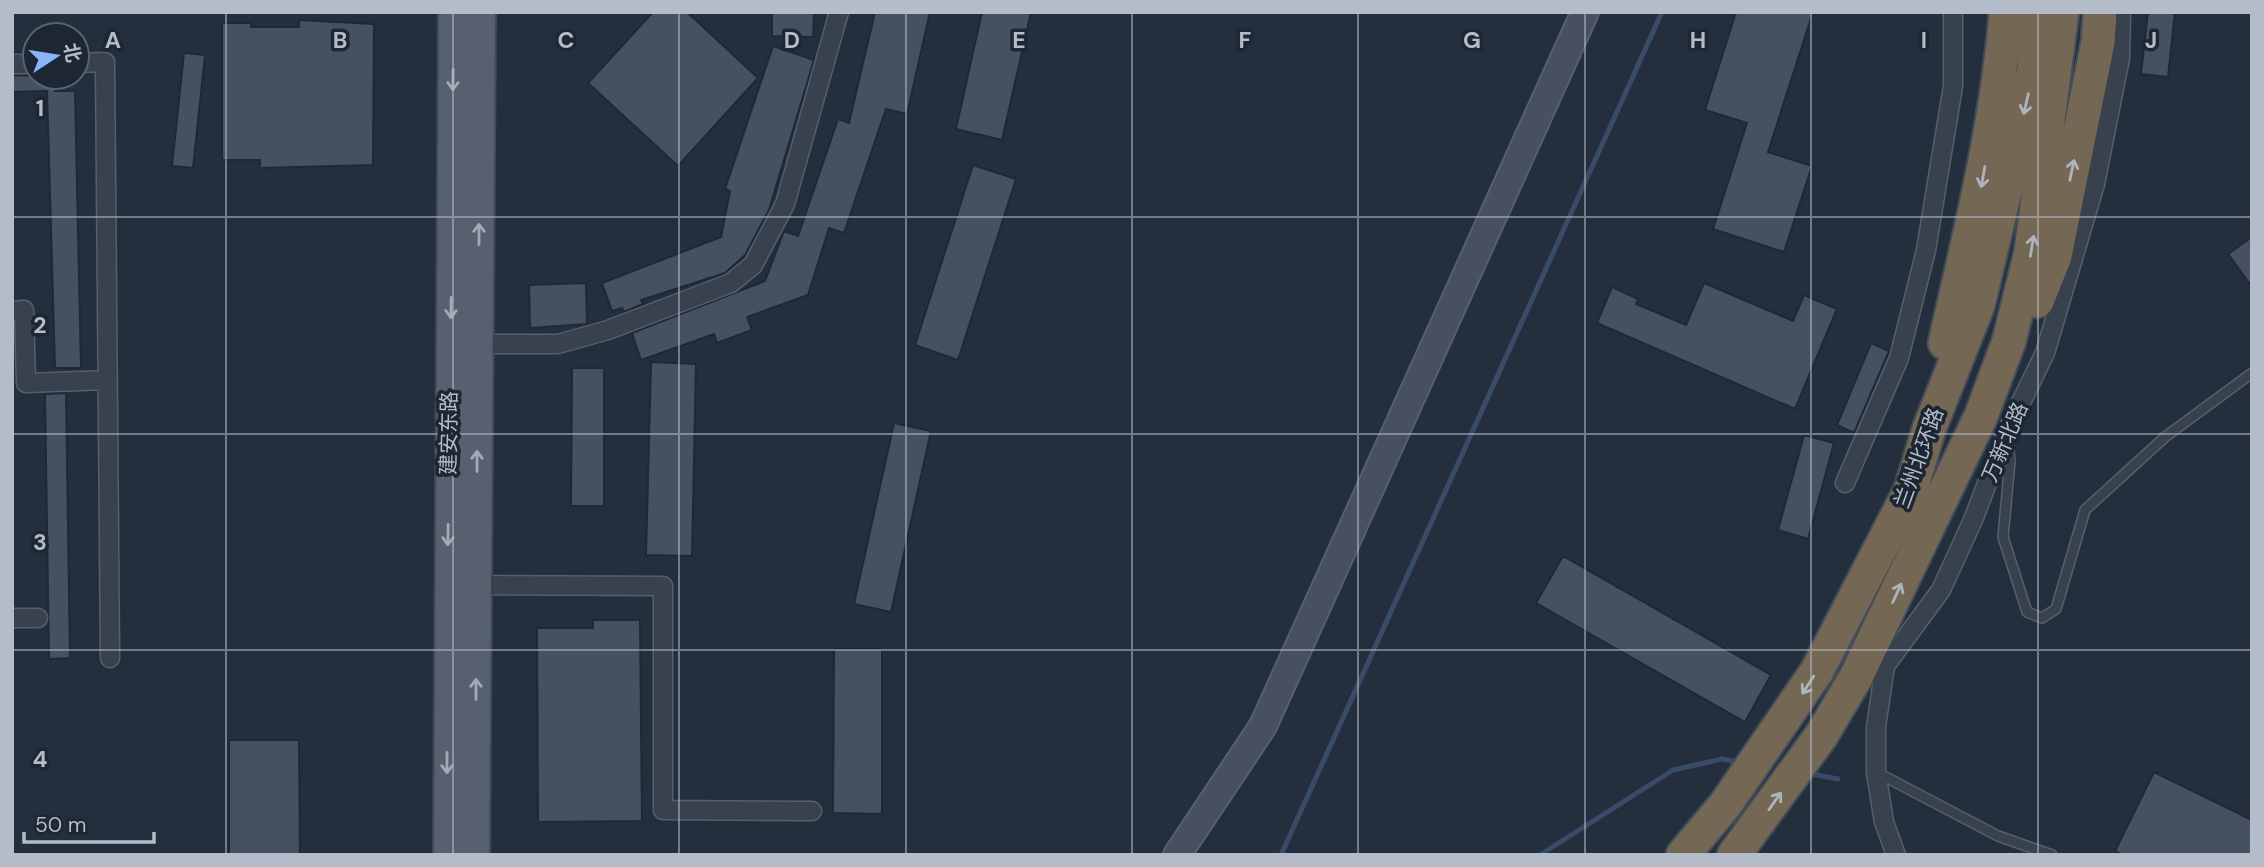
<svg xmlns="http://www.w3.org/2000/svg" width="2264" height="867" viewBox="0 0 2264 867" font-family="'DM Sans','Noto Sans SC',sans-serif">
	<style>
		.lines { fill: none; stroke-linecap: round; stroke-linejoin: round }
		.stream { stroke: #394c67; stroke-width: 5 }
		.building { fill: #455162; stroke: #1f2835; stroke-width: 2 }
		.lane-casing { stroke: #565f6c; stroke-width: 12 }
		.street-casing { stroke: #565f6c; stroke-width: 21 }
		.secondary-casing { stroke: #565f6c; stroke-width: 30 }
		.primary-casing { stroke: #414a57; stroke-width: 32 }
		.highway-casing { stroke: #434c59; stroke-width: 37 }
		.lane { stroke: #38414e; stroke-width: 9 }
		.street { stroke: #38414e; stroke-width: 18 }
		.secondary { stroke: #465061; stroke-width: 26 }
		.primary { stroke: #56606e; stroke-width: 28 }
		.highway { stroke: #746855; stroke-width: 33 }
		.oneway { stroke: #a1aab7 }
		.oneway2 { stroke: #aeb4bd }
		.grid { fill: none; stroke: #b4bcc9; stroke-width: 2; stroke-opacity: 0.55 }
		.labels { text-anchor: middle; stroke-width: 7; stroke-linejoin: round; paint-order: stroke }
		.street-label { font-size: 21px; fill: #b4bcc9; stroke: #1d2633 }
		.grid-label { font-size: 23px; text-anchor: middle; font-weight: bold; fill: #b4bcc9; stroke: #1d2633; stroke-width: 7; stroke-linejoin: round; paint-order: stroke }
	</style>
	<rect width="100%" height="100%" fill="#242f3e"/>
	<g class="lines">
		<path class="stream" d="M1806,773l32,6
			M1281,855l381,-843
			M1540,855l133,-85 49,-11 19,4"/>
	</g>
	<path class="building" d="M653,12h34l71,66 -80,88 -90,-83z
		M772,12h42l-1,25 -41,-1z
		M875,12h55l-23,102 -21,-5 -42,124 -15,-5 -21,67 -61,22 5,13 -35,13 -3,-9 -73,26 -9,-27 133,-52 19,-50 14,5 40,-117 11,4z
		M982,12h49l-29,128 -46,-11z
		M1736,12h77l-45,140 44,14 -28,86 -71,-23 34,-106 -42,-13z
		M2148,12h27l-7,65 -27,-3z
		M299,20l75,4 -1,141 -113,3v-8h-38v-137h29v4h48z
		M773,46l41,14 -45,150 -24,45 -20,18 -84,27 2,4 -19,8 -2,-4 -10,3 -10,-28 119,-46 9,-46 -5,-2z
		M184,53l21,2 -12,113 -21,-2z
		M12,75l43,2v14h20l6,277h-26l-8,-277 -35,1z
		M973,165l43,14 -58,181 -43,-15z
		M2252,237v50l-24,-33z
		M586,283l1,41 -57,4 -1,-43z
		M1704,283l89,38 11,-26 33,14 -42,100 -198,-86 15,-36 26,12 -2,5 50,21z
		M1871,343l18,8 -35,82 -17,-8z
		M651,362l45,2 -4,192 -46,-1z
		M572,368h32v138h-33z
		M66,393l4,265 -21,1 -4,-265z
		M894,423l37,8 -40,181 -37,-8z
		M1804,435l30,8 -26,96 -30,-9z
		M1563,556l208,119 -26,47 -209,-119z
		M593,620h47l2,201 -104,1 -1,-194h56z
		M834,649h48v165l-49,-1z
		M229,740h70l1,115h-71z
		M2154,772l98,48v35h-129l-8,-4z"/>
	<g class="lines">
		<g class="lane-casing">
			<path id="lane" d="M2008,440l2,21 -7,76 24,75 15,6 14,-9 29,-99 80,-73 87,-64
				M1878,773l120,63 54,19"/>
		</g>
		<g class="street-casing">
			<path id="street" d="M77,63l28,-1 5,596
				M12,64h23
				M12,311l12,-1 2,73 82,-3
				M478,344h80l50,-14 123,-47 22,-18 32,-61 54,-192
				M1845,483l54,-125 27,-108 27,-164v-74
				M476,585l187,1v224l149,1
				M12,618h26
				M1896,855l-12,-33 -8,-50v-45l9,-61 56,-76 32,-70 34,-89 38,-78 50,-169 25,-126 1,-46"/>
		</g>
		<g class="secondary-casing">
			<path id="secondary" d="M1177,855l86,-129 322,-714"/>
		</g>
		<g class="primary-casing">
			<path id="primary" d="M448,855l5,-843
				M475,855l6,-843"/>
		</g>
		<g class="highway-casing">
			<path id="highway" d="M2037,301l18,-45 43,-214 2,-30
				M1945,343c25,-110 52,-218 61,-331
				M1683,855l42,-50 92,-134 94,-182 18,-60 49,-124 56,-235 3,-58
				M1734,855l87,-119 35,-59 125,-261 28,-75 22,-89 31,-240"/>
		</g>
		<use href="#lane" class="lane"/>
		<use href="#street" class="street"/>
		<use href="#secondary" class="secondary"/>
		<use href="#primary" class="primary"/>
		<use href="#highway" class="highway"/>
	</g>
	<defs><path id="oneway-shaft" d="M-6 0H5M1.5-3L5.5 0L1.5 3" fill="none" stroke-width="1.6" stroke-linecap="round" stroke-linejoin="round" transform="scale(1.75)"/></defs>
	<g class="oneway">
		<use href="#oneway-shaft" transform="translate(453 80) rotate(91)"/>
		<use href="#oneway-shaft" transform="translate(479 234) rotate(-90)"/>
		<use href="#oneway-shaft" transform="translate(451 308) rotate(91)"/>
		<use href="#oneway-shaft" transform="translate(477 461) rotate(-90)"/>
		<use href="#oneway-shaft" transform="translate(448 535) rotate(91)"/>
		<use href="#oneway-shaft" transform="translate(476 689) rotate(-90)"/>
		<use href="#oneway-shaft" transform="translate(447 763) rotate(90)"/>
	</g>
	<g class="oneway2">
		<use href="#oneway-shaft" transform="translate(2026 104) rotate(103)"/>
		<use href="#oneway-shaft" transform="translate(2072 170) rotate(-78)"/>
		<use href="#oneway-shaft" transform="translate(1983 177) rotate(100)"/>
		<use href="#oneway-shaft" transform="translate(2032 246) rotate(-81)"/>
		<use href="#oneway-shaft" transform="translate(1897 593) rotate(-65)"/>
		<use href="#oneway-shaft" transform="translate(1808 685) rotate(123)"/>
		<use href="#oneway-shaft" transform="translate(1775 801) rotate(-55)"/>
	</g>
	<path class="grid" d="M226,12v843M453,12v843M679,12v843M906,12v843M1132,12v843M1358,12v843M1585,12v843M1811,12v843M2038,12v843M12,217h2240M12,434h2240M12,650h2240"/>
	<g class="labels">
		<g class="street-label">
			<text transform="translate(449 433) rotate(-89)" y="7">建安东路</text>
			<text transform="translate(2005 442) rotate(-67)" y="7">万新北路</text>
			<text transform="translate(1919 458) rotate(-70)" y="7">兰州北环路</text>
		</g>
	</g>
	<g class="grid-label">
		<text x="113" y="48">A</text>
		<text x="340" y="48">B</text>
		<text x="566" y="48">C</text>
		<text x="792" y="48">D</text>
		<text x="1019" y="48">E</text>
		<text x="1245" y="48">F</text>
		<text x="1472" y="48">G</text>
		<text x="1698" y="48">H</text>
		<text x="1924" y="48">I</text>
		<text x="2151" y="48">J</text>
		<text x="40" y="116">1</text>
		<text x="40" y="333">2</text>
		<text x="40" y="550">3</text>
		<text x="40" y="767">4</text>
	</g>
	<rect width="2264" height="867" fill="none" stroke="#b4bcc9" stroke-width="28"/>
	<g transform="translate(56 56) rotate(78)"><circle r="33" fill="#1d2633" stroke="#59626f" stroke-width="2"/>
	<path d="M0-5L12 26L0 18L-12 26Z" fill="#8ab4f8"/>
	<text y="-10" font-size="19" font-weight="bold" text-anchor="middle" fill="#b4bcc9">北</text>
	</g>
	<path d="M24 832v10h130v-10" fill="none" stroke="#b4bcc9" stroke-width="3.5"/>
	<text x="35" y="832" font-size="21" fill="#b4bcc9" stroke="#1d2633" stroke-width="5" paint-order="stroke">50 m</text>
</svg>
